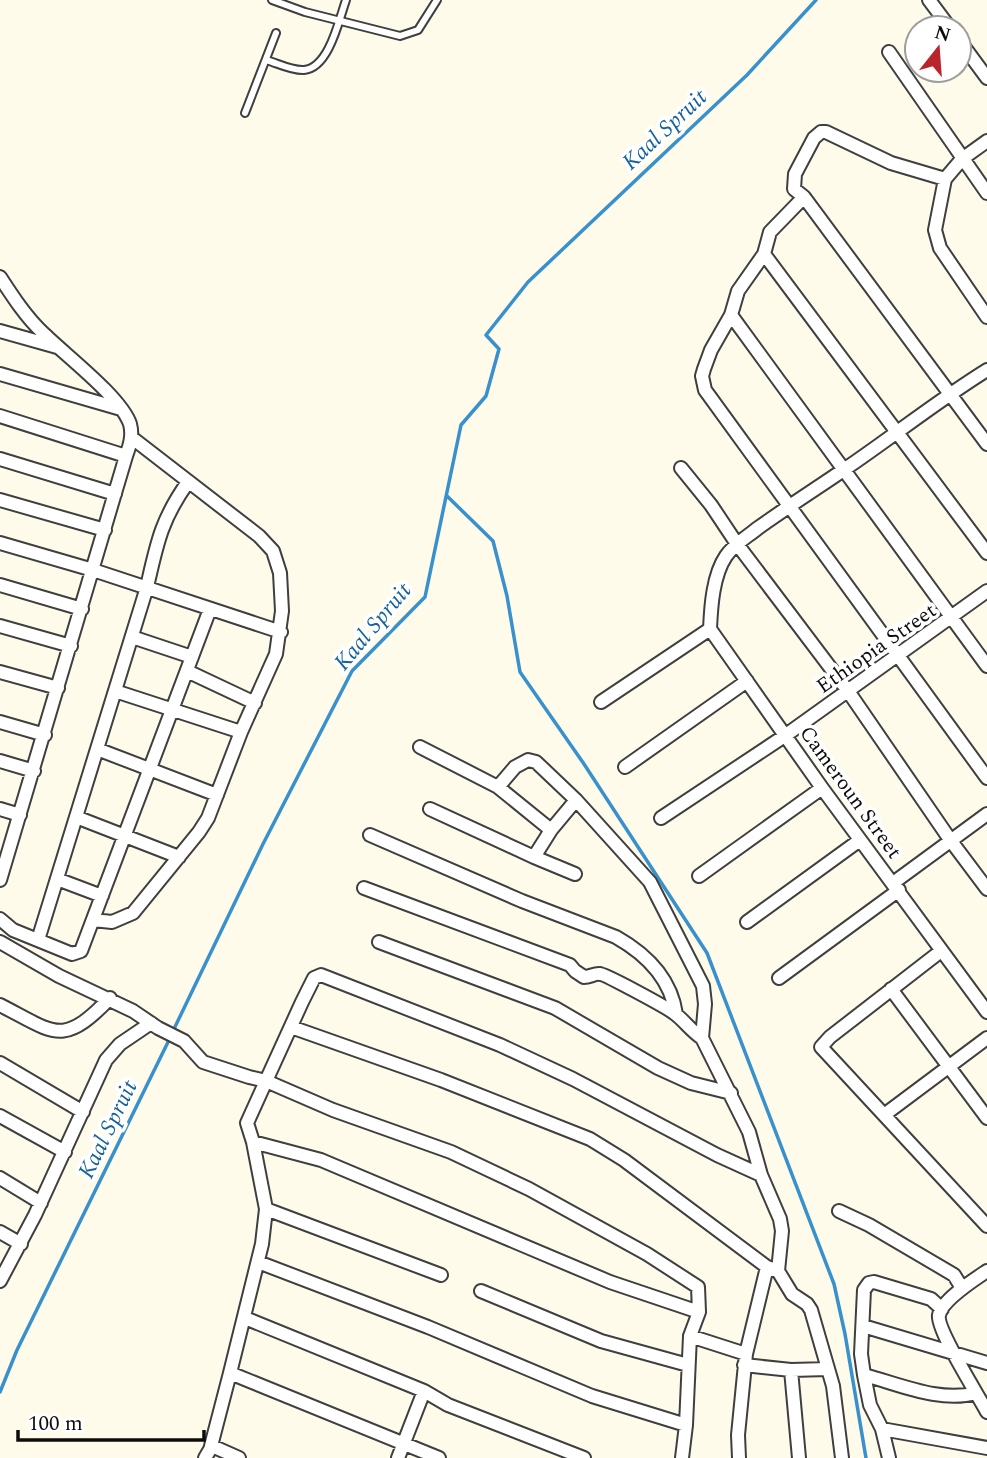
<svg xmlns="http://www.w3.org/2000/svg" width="987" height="1458" viewBox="0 0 987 1458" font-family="Spectral,serif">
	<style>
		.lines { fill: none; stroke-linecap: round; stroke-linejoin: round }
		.stream { stroke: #3891cc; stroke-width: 3.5 }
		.service-casing { stroke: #3f3f3f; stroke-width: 10 }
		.minor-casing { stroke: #3f3f3f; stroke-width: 16 }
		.service { stroke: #fff; stroke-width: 6 }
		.minor { stroke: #fff; stroke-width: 12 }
		.labels { text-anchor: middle; stroke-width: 7; stroke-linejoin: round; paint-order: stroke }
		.street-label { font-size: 21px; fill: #0c0c0c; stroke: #fff }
		.water-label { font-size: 23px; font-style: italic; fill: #17629c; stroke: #fff }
	</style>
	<rect width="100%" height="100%" fill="#fffbeb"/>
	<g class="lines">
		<path class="stream" d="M447,496l46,45 14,55 13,76 64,92 123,189 127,331 11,50 21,124
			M173,1031l90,-187 89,-173 73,-74 36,-172 25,-29 13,-47 -13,-14 42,-53 219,-207 69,-75
			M0,1392l17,-42 153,-312"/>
		<g class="service-casing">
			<path id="service" d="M272,0l33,12 95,24 18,-6 19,-30
				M266,60c11,3 26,11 38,10 25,-2 35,-50 42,-70
				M245,113l31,-80"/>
		</g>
		<g class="minor-casing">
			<path id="minor" d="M929,0l21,28
				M959,40l28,38
				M889,52l98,141
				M987,141l-25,18 -17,20 -10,51 5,18 47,69
				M945,179l-54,-16 -65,-31h-5l-7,6 -19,36 -1,15 10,8 -34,35 -6,22 -26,37 -7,24 -20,35 -7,19 -2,7 3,14 282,388
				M804,197l183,247
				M764,254l223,299
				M0,277c13,20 26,40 43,56 21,21 78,64 87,91 3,11 0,21 -4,32
				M731,315l256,351
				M0,331l57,16
				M987,370c-50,31 -96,68 -145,101 -28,19 -56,37 -84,57 -11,9 -24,16 -32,28 -13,19 -15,50 -16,73l112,159 165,224
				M0,374l121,35
				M0,416l126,40 -126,424
				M0,459l115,35
				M681,468l30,37 26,39 111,147 103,150 36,48
				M0,500l105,30
				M0,543l93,27 188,62
				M0,585l82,24
				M0,626l71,20
				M132,637l60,20
				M187,671l68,32
				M0,672l58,16
				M115,691l126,41
				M601,702l109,-73
				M0,722l45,13
				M420,747l78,40 17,-20 13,-7 8,2 40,38 74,82 53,104 2,18 -3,34 47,94 12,43 19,44 2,12 -4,40 14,23 15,10 4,6 22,76 9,72
				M97,749l120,46
				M0,761l34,10
				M625,767l122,-86
				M498,787l53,43 25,-30
				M0,809l20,6
				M430,809l104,48 17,-27
				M76,817l103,40
				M661,818l125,-83 201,-144
				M370,835l152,66 94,36c30,17 55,42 60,77
				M534,857l41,17
				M699,876l123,-88
				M57,879l45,17
				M893,883l94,-69
				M364,888l206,77 5,6 9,6c6,0 11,-4 16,-3 5,0 66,33 74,39 10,7 17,18 28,25
				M0,919l13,11 59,24 9,-3 129,-342
				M93,920l19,2 21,-9 66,-81 9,-14 33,-86 35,-78 6,-43 -2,-38 -7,-22 -14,-15 -128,-99
				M747,922l113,-82
				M38,940l109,-353c10,-44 14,-67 41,-105
				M0,942l59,34 74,35 25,17 26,13 19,21 46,15 17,4 -19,42 6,19 13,67 -4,35 -32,129 209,85
				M379,942l176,66 103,60 33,15 40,10
				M941,951l-111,86 -9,10 166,179
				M779,978l120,-88
				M891,989l96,129
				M0,1005c55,28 62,43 110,-7
				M291,1027l150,53 149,59 34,21 143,107 11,4
				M0,1063l83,49
				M884,1115l103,-77
				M0,1116l65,36
				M253,1142l68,18 289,122 89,30
				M0,1178l41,25
				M266,1209l175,66
				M839,1211l30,14 85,50 8,13
				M0,1232l21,12
				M258,1262l170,65 164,69 94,29
				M987,1271c-12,8 -45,29 -48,44 -3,14 39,80 48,97
				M0,1281l35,-66 71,-155 14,-16 31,-21
				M481,1291l120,50 87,24
				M245,1318l179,73 24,14 136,53
				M863,1326l124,37
				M746,1354l21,-87
				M744,1365l47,5
				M864,1375c35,9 76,28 112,18
				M882,1429l105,19
				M211,1446l19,-73
				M205,1458l7,-12 27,12
				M398,1458l26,-67
				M682,1458l4,-33 4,-89
				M739,1458l-1,-23 8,-81 -56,-18 9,-24 -1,-25 -51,-33 -118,-65 -40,-19 -38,-18 -118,-42 -67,-29 36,-79 12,-24 7,-3 179,70 73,34 144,76 44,20
				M799,1458l-8,-88 37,-1
				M889,1458l-7,-29 -12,-24 -6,-30 -3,-21 3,-64 5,-7 5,-1 57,17 11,10"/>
		</g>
		<use href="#service" class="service"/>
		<use href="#minor" class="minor"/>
	</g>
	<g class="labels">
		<g class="street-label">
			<text transform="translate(876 648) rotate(-35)" y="7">Ethiopia Street</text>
			<text transform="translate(851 792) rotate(54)" y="7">Cameroun Street</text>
		</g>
		<g class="water-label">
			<text transform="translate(664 129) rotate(-43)" y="8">Kaal Spruit</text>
			<text transform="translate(372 626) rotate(-50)" y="8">Kaal Spruit</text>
			<text transform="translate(107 1129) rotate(-64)" y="8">Kaal Spruit</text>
		</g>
	</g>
	<g transform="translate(938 49) rotate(17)"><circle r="33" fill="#ffffff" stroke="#9e9e9e" stroke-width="2"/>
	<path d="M0-5L12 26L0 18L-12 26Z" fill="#ba252c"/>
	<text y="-10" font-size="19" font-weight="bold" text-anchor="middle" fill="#0c0c0c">N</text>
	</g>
	<path d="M18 1430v10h186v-10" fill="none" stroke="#0c0c0c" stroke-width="3.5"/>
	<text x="28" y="1430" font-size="21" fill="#0c0c0c" stroke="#ffffff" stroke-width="5" paint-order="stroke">100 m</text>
</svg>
